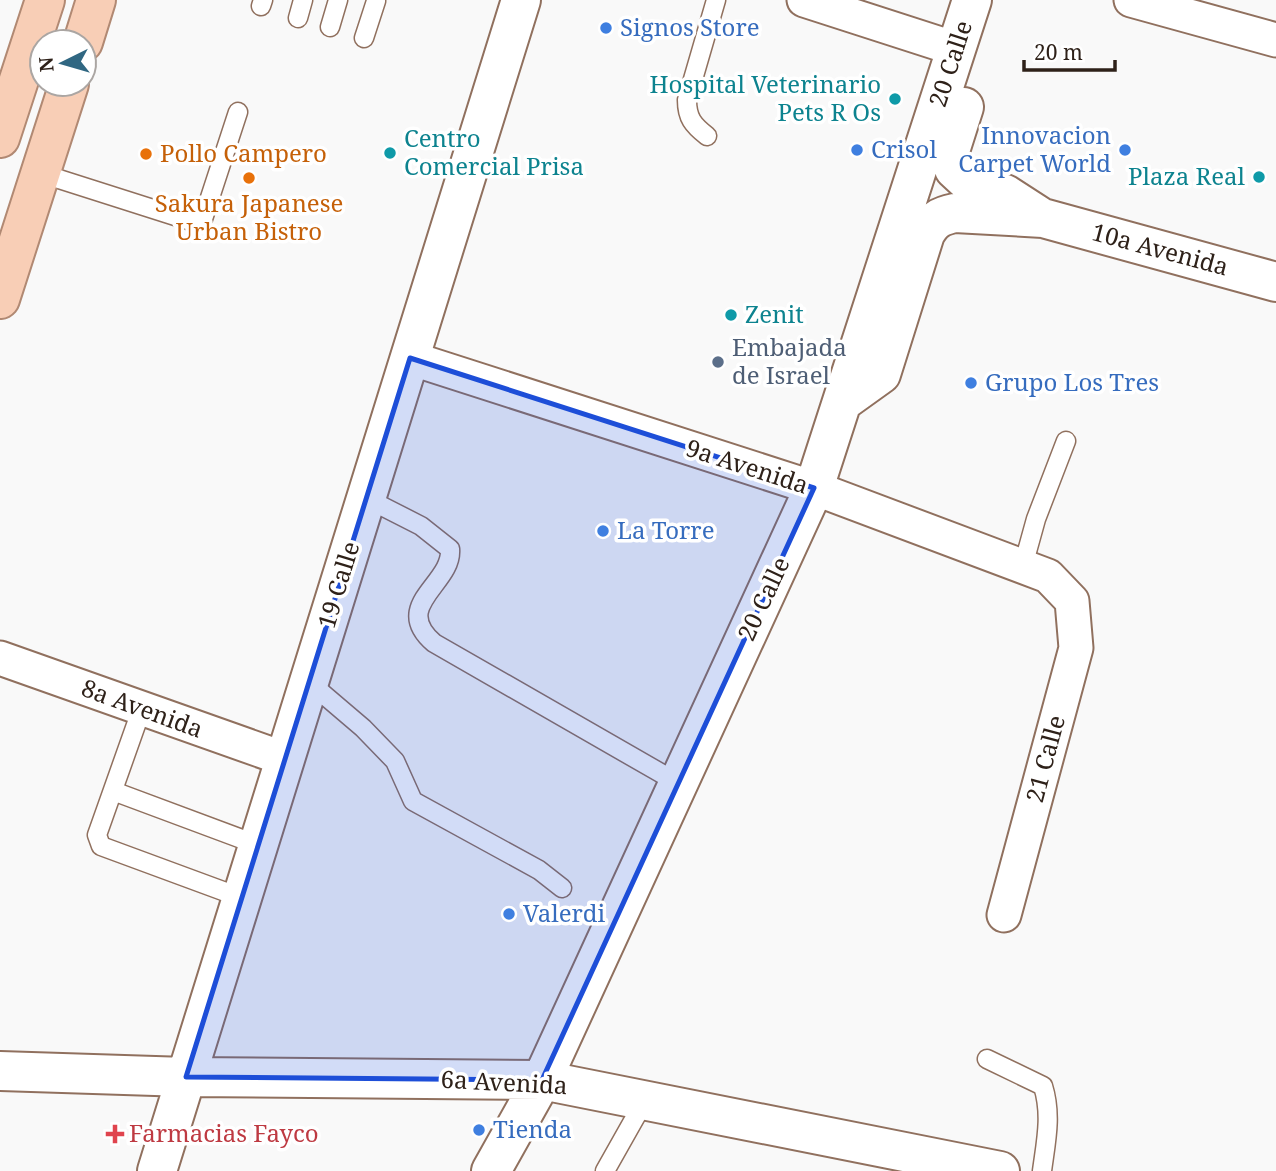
<svg xmlns="http://www.w3.org/2000/svg" width="1276" height="1171" viewBox="0 0 1276 1171" font-family="'Noto Serif',serif">
	<style>
		.lines { fill: none; stroke-linecap: round; stroke-linejoin: round }
		.service-casing { stroke: #90705e; stroke-width: 21 }
		.minor-casing { stroke: #90705e; stroke-width: 37 }
		.tertiary-casing { stroke: #90705e; stroke-width: 42 }
		.trunk-casing { stroke: #b18973; stroke-width: 42 }
		.service { stroke: #fff; stroke-width: 18 }
		.minor { stroke: #fff; stroke-width: 33 }
		.tertiary { stroke: #fff; stroke-width: 38 }
		.trunk { stroke: #f8ceb6; stroke-width: 38 }
		.marked { fill: #1d4ed8; fill-opacity: 0.2; stroke: #1d4ed8; stroke-width: 5; stroke-linejoin: round }
		.shop-dot { fill: #3f7fe0; stroke: #fff; stroke-width: 2.5 }
		.culture-dot { fill: #0f9aa8; stroke: #fff; stroke-width: 2.5 }
		.food-dot { fill: #e8710a; stroke: #fff; stroke-width: 2.5 }
		.service-dot { fill: #5c6f8a; stroke: #fff; stroke-width: 2.5 }
		.health-dot { fill: #e0444e; stroke: #fff; stroke-width: 2.5 }
		.labels { text-anchor: middle; stroke-width: 7; stroke-linejoin: round; paint-order: stroke }
		.shop-label { font-size: 24px; fill: #366cbe; stroke: #fff; text-anchor: start }
		.street-label { font-size: 24px; fill: #2e2119; stroke: #fff }
		.culture-label { font-size: 24px; fill: #0d838f; stroke: #fff; text-anchor: end }
		.food-label { font-size: 24px; fill: #c56008; stroke: #fff; text-anchor: start }
		.service-label { font-size: 24px; fill: #4e5e75; stroke: #fff; text-anchor: start }
		.health-label { font-size: 24px; fill: #be3a42; stroke: #fff; text-anchor: start }
	</style>
	<rect width="100%" height="100%" fill="#f9f9f9"/>
	<g class="lines">
		<g class="service-casing">
			<path id="service" d="M261,6l2,-6
				M298,18l5,-18
				M330,27l8,-27
				M364,38l12,-37
				M707,136c-14,-11 -20,-18 -20,-36l29,-100
				M40,173l157,50 5,-1 36,-110
				M366,498l55,28 29,23c3,35 -60,56 -16,94l244,140
				M1023,566l13,-47 30,-78
				M309,682l54,46 32,33 18,40 126,69 23,18
				M142,708l-45,127 4,11 141,52
				M113,791l145,54
				M987,1059l56,27c9,29 3,55 -1,85
				M605,1171l40,-71"/>
		</g>
		<g class="minor-casing">
			<path id="minor" d="M804,0l152,49
				M1131,0l145,40
				M410,358l404,130 234,88 24,25 4,47 -72,267
				M0,658l285,101"/>
		</g>
		<g class="tertiary-casing">
			<path id="tertiary" d="M964,107l-14,44 4,18 13,12 38,13 34,22
				M842,402l39,-28 44,-140c8,-14 15,-18 30,-21l88,5 233,64
				M0,1071l186,6 356,3 458,91
				M157,1171l364,-1171
				M491,1171l51,-91 272,-592 158,-488"/>
		</g>
		<g class="trunk-casing">
			<path id="trunk" d="M83,42l13,-42
				M0,138l45,-138
				M0,299l69,-215"/>
		</g>
		<use href="#service" class="service"/>
		<use href="#minor" class="minor"/>
		<use href="#tertiary" class="tertiary"/>
		<use href="#trunk" class="trunk"/>
	</g>
	<path class="marked" d="M410,358l404,130 -272,592 -356,-3z"/>
	<g class="shop-dot">
		<circle cx="606" cy="28" r="7"/>
		<circle cx="857" cy="150" r="7"/>
		<circle cx="1125" cy="150" r="7"/>
		<circle cx="971" cy="383" r="7"/>
		<circle cx="603" cy="531" r="7"/>
		<circle cx="509" cy="914" r="7"/>
		<circle cx="479" cy="1130" r="7"/>
	</g>
	<g class="culture-dot">
		<circle cx="895" cy="99" r="7"/>
		<circle cx="390" cy="153" r="7"/>
		<circle cx="1259" cy="177" r="7"/>
		<circle cx="731" cy="315" r="7"/>
	</g>
	<g class="food-dot">
		<circle cx="146" cy="154" r="7"/>
		<circle cx="249" cy="178" r="7"/>
	</g>
	<circle class="service-dot" cx="718" cy="362" r="7"/>
	<path class="health-dot" d="M111.5 1123.5h7v7h7v7h-7v7h-7v-7h-7v-7h7z"/>
	<g class="labels">
		<g class="shop-label">
			<text x="620" y="36">Signos Store</text>
			<text x="1111" y="144" text-anchor="end">Innovacion<tspan x="1111" dy="28">Carpet World</tspan></text>
			<text x="871" y="158">Crisol</text>
			<text x="985" y="391">Grupo Los Tres</text>
			<text x="617" y="539">La Torre</text>
			<text x="523" y="922">Valerdi</text>
			<text x="493" y="1138">Tienda</text>
		</g>
		<g class="street-label">
			<text transform="translate(951 64) rotate(-72)" y="8">20 Calle</text>
			<text transform="translate(1160 250) rotate(15)" y="8">10a Avenida</text>
			<text transform="translate(747 467) rotate(18)" y="8">9a Avenida</text>
			<text transform="translate(339 585) rotate(-73)" y="8">19 Calle</text>
			<text transform="translate(764 599) rotate(-65)" y="8">20 Calle</text>
			<text transform="translate(142 709) rotate(20)" y="8">8a Avenida</text>
			<text transform="translate(1046 759) rotate(-75)" y="8">21 Calle</text>
			<text transform="translate(504 1083) rotate(3)" y="8">6a Avenida</text>
		</g>
		<g class="culture-label">
			<text x="881" y="93">Hospital Veterinario<tspan x="881" dy="28">Pets R Os</tspan></text>
			<text x="404" y="147" text-anchor="start">Centro<tspan x="404" dy="28">Comercial Prisa</tspan></text>
			<text x="1245" y="185">Plaza Real</text>
			<text x="745" y="323" text-anchor="start">Zenit</text>
		</g>
		<g class="food-label">
			<text x="160" y="162">Pollo Campero</text>
			<text x="249" y="212" text-anchor="middle">Sakura Japanese<tspan x="249" dy="28">Urban Bistro</tspan></text>
		</g>
		<g class="service-label">
			<text x="732" y="356">Embajada<tspan x="732" dy="28">de Israel</tspan></text>
		</g>
		<g class="health-label">
			<text x="129" y="1142">Farmacias Fayco</text>
		</g>
	</g>
	<g transform="translate(63 63) rotate(265)"><circle r="33" fill="#ffffff" stroke="#aba6a3" stroke-width="2"/>
	<path d="M0-5L12 26L0 18L-12 26Z" fill="#306782"/>
	<text y="-10" font-size="19" font-weight="bold" text-anchor="middle" fill="#2e2119">N</text>
	</g>
	<path d="M1024 60v10h91v-10" fill="none" stroke="#2e2119" stroke-width="3.5"/>
	<text x="1034" y="60" font-size="21" fill="#2e2119" stroke="#ffffff" stroke-width="5" paint-order="stroke">20 m</text>
</svg>
